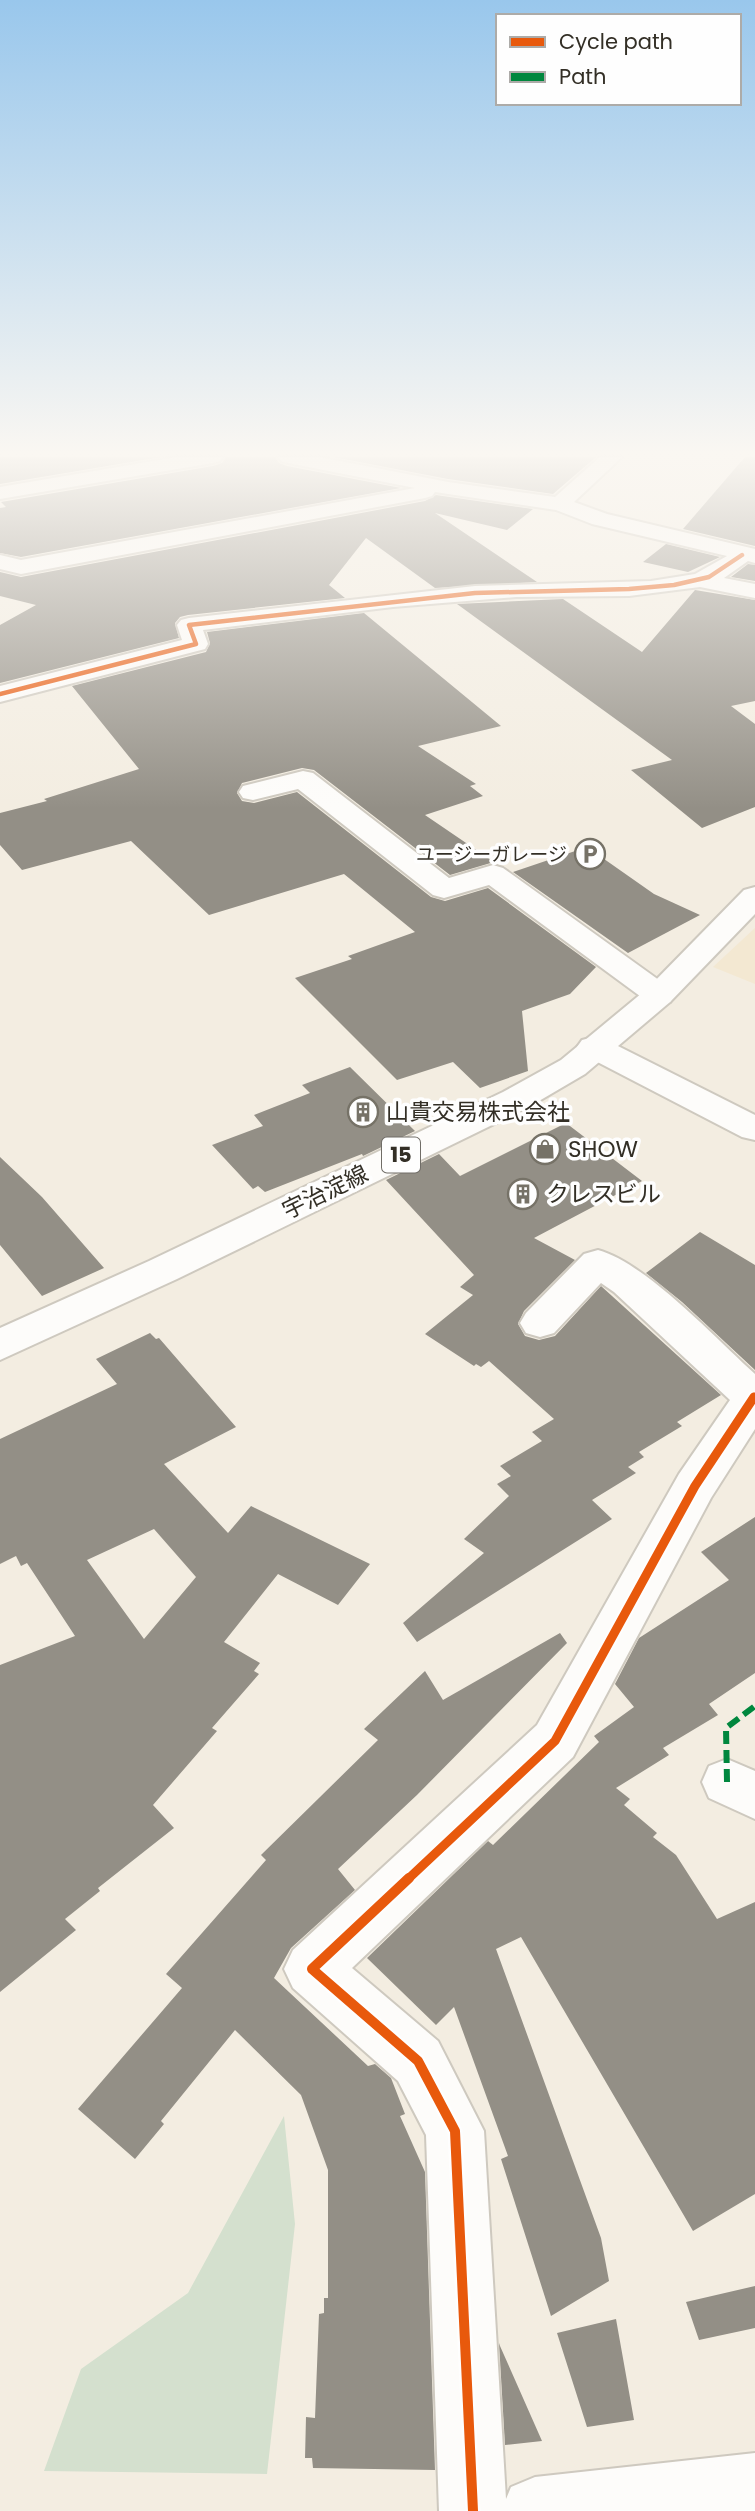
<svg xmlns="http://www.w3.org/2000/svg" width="755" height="2511" viewBox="0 0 755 2511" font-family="Poppins,'Noto Sans JP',sans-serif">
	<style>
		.built { fill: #f3e8d2 }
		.green { fill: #d4e0ce }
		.building { fill: #938f86; fill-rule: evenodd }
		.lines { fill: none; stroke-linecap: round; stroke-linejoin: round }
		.street-casing { stroke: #cec9bf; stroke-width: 4 }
		.primary-casing { stroke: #cec9bf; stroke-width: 4 }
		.street { fill: #fdfcfa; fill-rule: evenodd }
		.primary { fill: #fdfcfa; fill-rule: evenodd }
		.quiet { stroke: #00873e; stroke-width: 6; stroke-dasharray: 13 6; stroke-linecap: butt }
		.cycleway-far2-casing { stroke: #fefefe; stroke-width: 7 }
		.cycleway-far1-casing { stroke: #fefefe; stroke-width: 13 }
		.cycleway-casing { stroke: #fefefe; stroke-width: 15 }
		.cycleway-far2 { stroke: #e8590c; stroke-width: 4.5 }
		.cycleway-far1 { stroke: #e8590c; stroke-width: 9 }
		.cycleway { stroke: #e8590c; stroke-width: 10 }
		.labels { text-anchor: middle; stroke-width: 7; stroke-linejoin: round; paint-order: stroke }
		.far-poi-label { font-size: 19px; fill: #332f26; stroke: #fefefe; text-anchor: end }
		.shield { fill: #fefefe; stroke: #706d67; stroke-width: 2 }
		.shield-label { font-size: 21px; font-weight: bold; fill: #332f26 }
		.poi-label { font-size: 23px; fill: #332f26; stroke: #fefefe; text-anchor: start }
		.street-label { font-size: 23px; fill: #332f26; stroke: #fefefe }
	</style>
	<rect width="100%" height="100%" fill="#f3ede1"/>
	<path class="built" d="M755,928v56l-42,-17z"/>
	<path class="green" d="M284,2116l11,108 -28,250 -223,-3 37,-102 107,-76z"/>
	<path class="building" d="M0,457h161l-161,27z
		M226,457h49l4,6 8,3 114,22 -380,69 -21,-4v-45l6,-1 -5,-5 212,-36 9,-3z
		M333,457h263l-43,37 -105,-15z
		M745,457h10v89l-72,-17z
		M436,495l97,14 -26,21 -72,-17 102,69 -102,6 -69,-50 -37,47 16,13 -157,17 -8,2 -5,6 4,15 -179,45v-58l36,-20 -36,-9v-24l21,5 404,-76z
		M666,544l54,13 -32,15 -45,-10z
		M748,564l7,1v16l-24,-4z
		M695,590l60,10v101l-24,5 24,18v83l-53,21 -71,-58 41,-10 -215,-156 106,-5 79,53z
		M364,613l137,113 -83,20 58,38 -6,2 13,10 -58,19 69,47 -44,13 -136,-105 -12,-2 -60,15 -5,10 5,8 12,2 43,-11 134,105 14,4 43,-13 108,79 -26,27 -48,17 6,60 -48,17 -27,-26 -56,18 -102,-102 57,-19 -4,-3 67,-24 -71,-58 -135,41 -78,-74 -109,29 -22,-25v-32l47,-12 -3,-2 95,-30 -67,-83 134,-34 4,-9 -3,-11z
		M587,847l67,47 46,21 -72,38 -115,-81z
		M350,1067l65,64 -52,25 -1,-2 -97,38 -7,-6 -5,3 -41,-44 51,-19 -9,-11 56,-22 -8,-8z
		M566,1123l76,58 -108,57 41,22 -51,51 -6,13 7,12 14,4 16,-4 46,-50 120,109 -44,27 5,4 -43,26 5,5 -16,10 8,6 -44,27 20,19 -195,123 -14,-19 81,-70 -20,-14 45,-43 -12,-12 14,-8 -11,-10 42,-25 -10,-9 22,-13 -65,-58 -8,6 -5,-3 -2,2 -49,-32 48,-39 -13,-8 14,-12 -88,-95 53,-26 21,22z
		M0,1157l42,40 62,71 -62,28 -42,-51z
		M700,1232l55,33v105l-73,-68 -36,-29z
		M150,1333l6,6 3,-1 77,89 -72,37 64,69 23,-27 119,58 -32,41 -60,-31 -54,68 36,21 -6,8 5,3 -47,54 5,3 -64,74 21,23 -76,60 2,3 -35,28 11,11 -76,62v-327l75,-29 -48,-73 -6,3 -5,-10 -16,8v-125l117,-55 -21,-25zM154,1529l42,48 -52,62 -57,-79z
		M755,1517v156l-46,31 9,11 -55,33 6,7 -53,33 14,11 -6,6 33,28 -4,4 23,18 41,64 38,-17v292l-62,37 -172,-294 -25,12 105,289 8,43 -58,35 -50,-157 7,-3 -54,-149 -18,18 -69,-67 121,-117 5,4 106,-103 -5,-6 40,-29 -19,-23 24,-46 90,-58 -28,-28z
		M560,1633l7,10 -150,152 -79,74 17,21 -64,58 -17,30 94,88 7,-2 16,14 14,36 -5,2 25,56 10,298 -122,-2 -1,-10h-7l1,-41 9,1 4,-104 5,-1v-15h4v-128l-27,-75 -66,-65 -74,91 3,3 -29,35 -57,-50 104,-121 -16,-14 100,-114 -5,-5 117,-115 -14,-11 61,-58 18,29z
		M755,2286v42l-56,12 -13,-38z
		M616,2319l18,101 -47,7 -30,-94z
		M499,2343l1,3 42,95 -37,4z"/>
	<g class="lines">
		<g class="street-casing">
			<path id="street" d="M177,457h46l-3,4 -7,2 -213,36v-12z
				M278,457h41l129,25 107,15 45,-40h22l-48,45 33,12 148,35v14l-7,-2 -24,17 31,6v14l-55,-11 -71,9 -113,1 -123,10 -190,23 5,14 -3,5 -205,53v-16l182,-46 -5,-15 4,-5 8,-2 286,-32 176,-5 44,-7 32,-18 -135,-32 -36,-14 -121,-18 -3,4 -7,2 -404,76 -21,-5v-14l21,5 394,-72 -127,-25 -7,-2z
				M303,771l10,2 136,105 44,-13 10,3 167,120 5,7 -5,7 -11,3 -11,-3 -159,-117 -45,13 -11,-3 -135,-106 -45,11 -10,-2 -4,-6 4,-6z
				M594,1037l12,3 149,75v25l-13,-3 -160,-83 -5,-7 5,-7z
				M598,1250c48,13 118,89 157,124v55l-44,69 -138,259 -221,211 86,73 46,90 22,368 5,-12 24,-10 220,-24v58h-316l-13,-376 -28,-54 -105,-93 -9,-19 9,-19 244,-225 142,-251 51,-74 -116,-108 -13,-9 -47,50 -14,4 -14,-4 -6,-10 6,-10 58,-59z
				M727,1759l28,12v48l-46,-21 -7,-16 7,-16z"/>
		</g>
		<g class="primary-casing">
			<path id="primary" d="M755,887v27l-85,88 -85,72 -58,34 -350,171 -177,81v-32l149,-67 354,-169 58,-32 87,-72 96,-98z"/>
		</g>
		<use href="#street" class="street"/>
		<use href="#primary" class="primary"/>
		<path class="quiet" d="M727,1782l-1,-54 29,-22"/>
		<g class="cycleway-far2-casing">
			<path id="cycleway-far2" d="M0,694l196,-50 -7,-19 286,-32 154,-4 45,-4 35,-8 33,-22"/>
		</g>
		<g class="cycleway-far1-casing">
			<path id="cycleway-far1" d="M407,1880l148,-139 140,-255 59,-89"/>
		</g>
		<g class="cycleway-casing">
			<path id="cycleway" d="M409,1878l-97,91 106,92 37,70 18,380"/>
		</g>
		<use href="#cycleway-far2" class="cycleway-far2"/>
		<use href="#cycleway-far1" class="cycleway-far1"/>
		<use href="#cycleway" class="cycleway"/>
	</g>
	<linearGradient id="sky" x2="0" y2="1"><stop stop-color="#99c7ec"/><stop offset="0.56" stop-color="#faf7f2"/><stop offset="1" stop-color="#faf7f2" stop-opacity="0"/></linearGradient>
	<rect width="755" height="809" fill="url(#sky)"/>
	<defs>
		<g id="parking-ring" transform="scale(1.575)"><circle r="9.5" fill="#fefefe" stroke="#767267" stroke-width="1.5"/><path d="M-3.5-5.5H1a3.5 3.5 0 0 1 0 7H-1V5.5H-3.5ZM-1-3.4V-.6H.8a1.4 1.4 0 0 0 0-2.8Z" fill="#767267"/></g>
		<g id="building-ring" transform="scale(1.575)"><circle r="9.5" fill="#fefefe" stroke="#767267" stroke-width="1.5"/><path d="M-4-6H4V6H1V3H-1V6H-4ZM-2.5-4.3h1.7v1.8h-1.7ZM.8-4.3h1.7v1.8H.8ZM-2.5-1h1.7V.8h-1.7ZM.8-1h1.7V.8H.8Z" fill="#767267"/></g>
		<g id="shop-ring" transform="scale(1.575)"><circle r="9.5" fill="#fefefe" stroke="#767267" stroke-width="1.5"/><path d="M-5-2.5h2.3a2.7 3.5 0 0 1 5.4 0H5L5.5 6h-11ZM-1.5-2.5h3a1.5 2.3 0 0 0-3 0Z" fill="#767267"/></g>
	</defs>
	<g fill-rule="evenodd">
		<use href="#parking-ring" x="590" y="854"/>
		<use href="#building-ring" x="363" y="1112"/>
		<use href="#shop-ring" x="545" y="1149"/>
		<use href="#building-ring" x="523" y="1194"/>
	</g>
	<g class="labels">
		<g class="far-poi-label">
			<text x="567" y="861">ユージーガレージ</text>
		</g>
		<rect class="shield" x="382" y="1137.5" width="38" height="35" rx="5"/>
		<g class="shield-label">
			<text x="401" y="1162">15</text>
		</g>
		<g class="poi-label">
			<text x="386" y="1120">山貴交易株式会社</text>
			<text x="568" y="1157">SHOW</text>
			<text x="546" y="1202">クレスビル</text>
		</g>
		<g class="street-label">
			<text transform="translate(325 1192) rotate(-26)" y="8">宇治淀線</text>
		</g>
	</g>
	<rect x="496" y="14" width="245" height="91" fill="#fefefe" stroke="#adaba8" stroke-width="2"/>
	<rect x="510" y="37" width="35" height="10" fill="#e8590c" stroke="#adaba8" stroke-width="2"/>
	<text x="559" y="49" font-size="21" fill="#332f26">Cycle path</text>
	<rect x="510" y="72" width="35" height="10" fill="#00873e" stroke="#adaba8" stroke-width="2"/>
	<text x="559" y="84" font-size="21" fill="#332f26">Path</text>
</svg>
